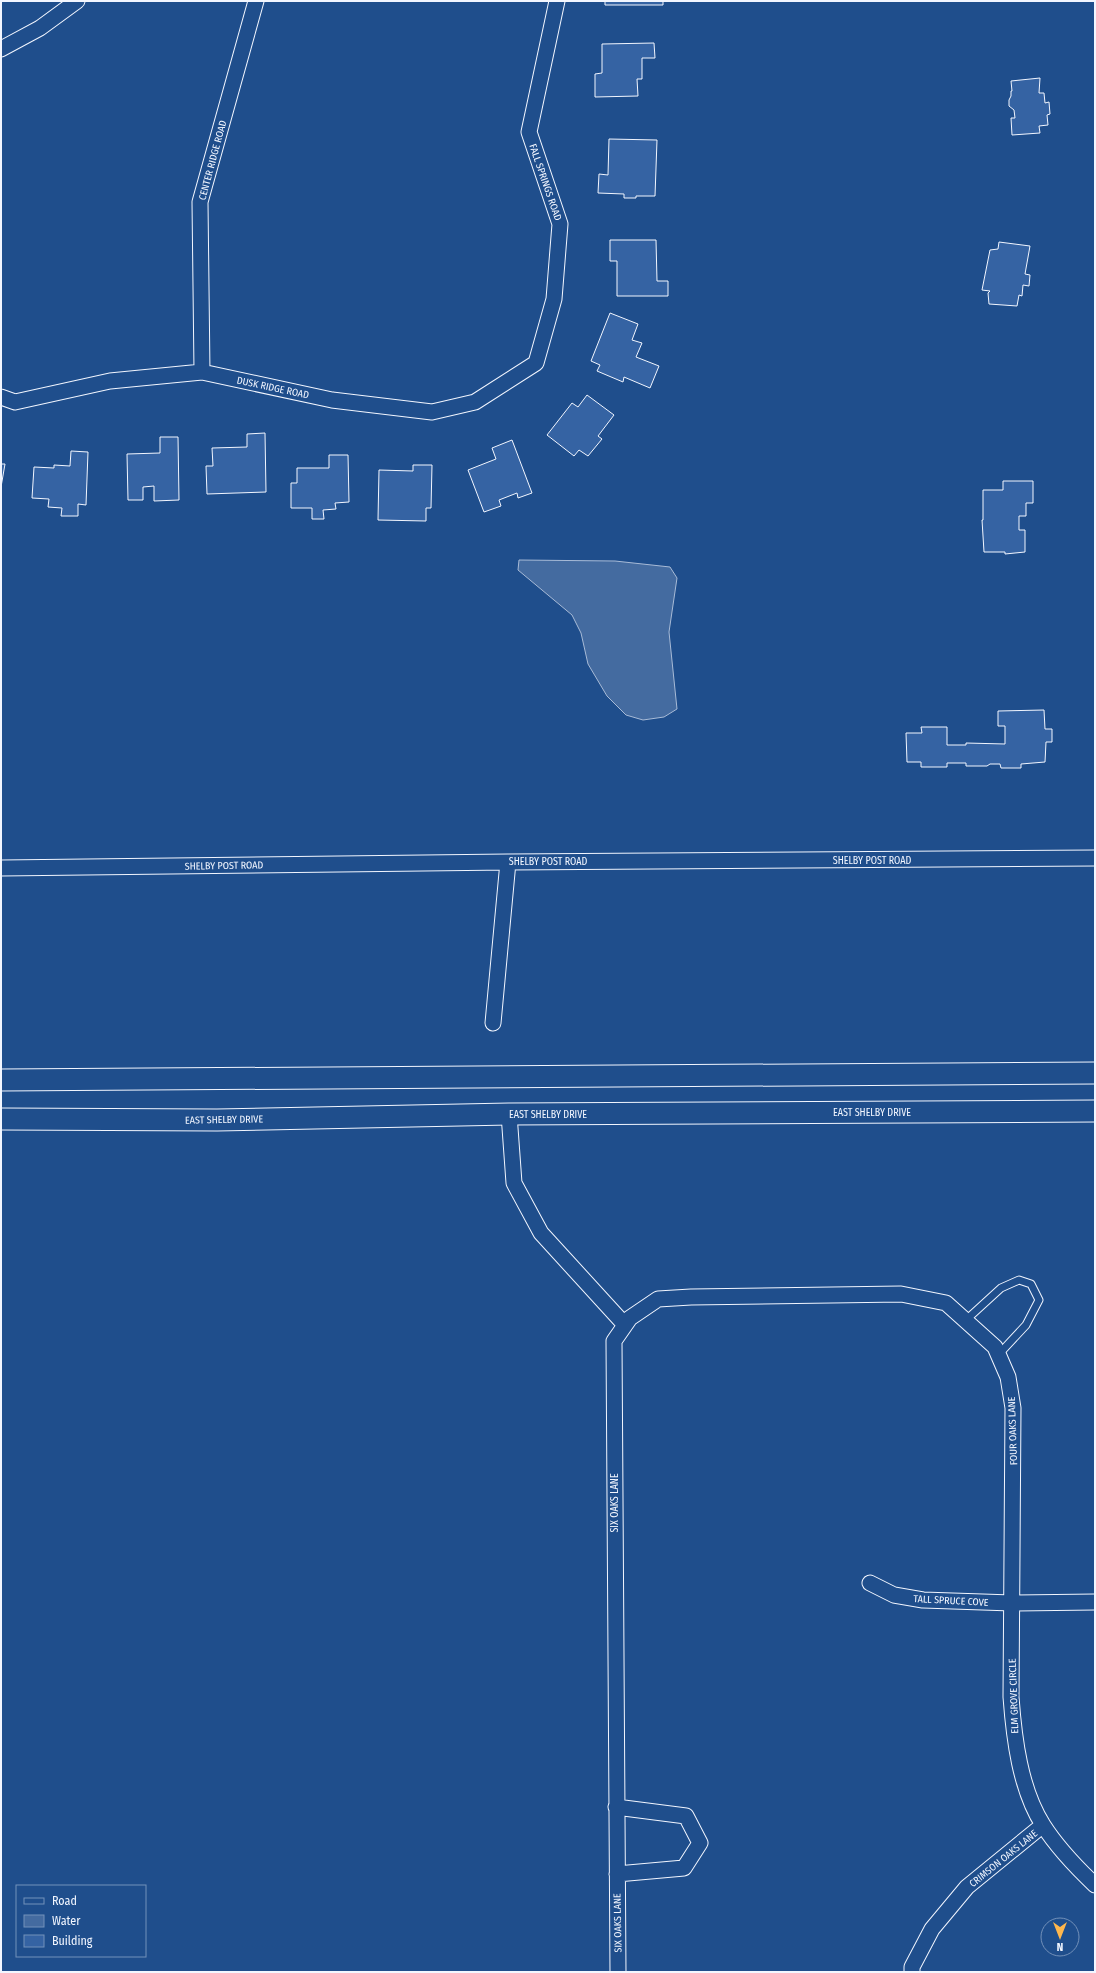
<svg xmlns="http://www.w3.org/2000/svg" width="1096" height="1973" viewBox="0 0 1096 1973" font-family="'Fira Sans Condensed',sans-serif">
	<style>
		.water { fill: #446ba0; stroke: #a8bbd7 }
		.building { fill: #3563a3; stroke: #f2f6ff }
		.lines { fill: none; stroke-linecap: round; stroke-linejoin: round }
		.service-casing { stroke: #f2f6ff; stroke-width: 9 }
		.minor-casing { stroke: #f2f6ff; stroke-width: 17 }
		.secondary-casing { stroke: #f2f6ff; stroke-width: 23 }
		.service { stroke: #1f4e8c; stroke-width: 7 }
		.minor { stroke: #1f4e8c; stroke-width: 15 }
		.secondary { stroke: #1f4e8c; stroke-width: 21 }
		.labels { text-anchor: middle; stroke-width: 3; stroke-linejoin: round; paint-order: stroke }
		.street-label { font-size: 10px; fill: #f2f6ff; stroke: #1f4e8c }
	</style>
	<rect width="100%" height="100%" fill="#1f4e8c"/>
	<path class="water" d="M519,560l96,1 55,6 7,11 -8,54 8,77 -13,8 -21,3 -17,-5 -19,-19 -19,-32 -7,-31 -9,-18 -54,-45z"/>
	<path class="building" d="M605,1h58v4h-58z
		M654,43l1,15h-13v21h-5l1,17 -43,1v-23l7,-1v-29z
		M1040,78l-1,15h5l1,10 4,-1 1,12 -3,1 1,10 -9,1 1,7 -28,2 -1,-17h4l-1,-8 -5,-4v-6l2,-4v-5h1l-1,-10z
		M609,139l48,1 -2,56h-19v2h-12v-4l-26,-1 1,-19 9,1z
		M610,240h46l1,41h11v15h-51v-35h-7z
		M999,242l31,4 -5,28 5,1 -1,11 -6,-1 -1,11 -3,-1 -2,11 -28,-2 -1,-11 2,-2 -8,-1 8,-40 8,-1z
		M610,313l28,11 -6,16 10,3 -6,14 23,9 -9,22 -26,-11 -1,5 -26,-11 3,-6 -9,-4z
		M587,395l27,20 -16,21 4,3 -14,17 -9,-6 -5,6 -27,-21 25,-32 6,4z
		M265,433l1,59 -59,2 -1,-28h7l-1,-18 35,-1v-13z
		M160,437h18l1,63 -25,1v-15l-11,1v13h-15l-1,-46 33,-1z
		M512,440l20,53 -14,5 -1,-5 -18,7 2,6 -17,6 -16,-42 28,-11 -4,-11z
		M71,451l17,1 -2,53 -8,-1v12h-17l1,-8 -14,-1 1,-8 -17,-1 2,-31 20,1v-3l16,1z
		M329,455h19l1,47 -14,1 1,6 -13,1 1,9h-12v-11h-21v-25h6v-15h32z
		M1,464h4l-4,23z
		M413,465h19l-1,43h-5v13l-48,-1 1,-50 34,1z
		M1003,481h30v22h-7v13h-7v14h6v22l-20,2v-2h-21l-2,-32h1v-30h20z
		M1044,710l1,19h7v13h-6l-1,20 -24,2v4h-20l-1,-4h-10l-3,2h-21v-3h-19v4h-26v-5h-14l-1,-29h16l-1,-6h26v18h19v-2l39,1v-18h-7v-15z"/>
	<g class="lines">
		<g class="service-casing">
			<path id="service" d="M966,1320l35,-32 18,-8 12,4 8,16 -13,25 -27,29"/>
		</g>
		<g class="minor-casing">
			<path id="minor" d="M1,49l39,-21 37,-27
				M202,372l-2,-170 56,-201
				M1,397l14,5 95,-21 92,-9 130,28 100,12 43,-10 61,-39 18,-64 6,-75 -31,-92 28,-131
				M1,868l507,-6 587,-4
				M493,1023l15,-161
				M509,1114l5,69 27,50 84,92
				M870,1583l24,12 29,5 89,3 83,-1
				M616,1807l70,9 14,27 -16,25 -67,6
				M618,1972l-4,-631 16,-23 28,-19 33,-2 210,-3 45,9 49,44 13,30 5,31 -2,289c3,41 9,92 32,128 14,22 33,42 52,60
				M912,1972v-5l20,-38 35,-42 76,-62"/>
		</g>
		<g class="secondary-casing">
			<path id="secondary" d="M1,1080l1094,-7
				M1,1119l216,1 292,-6 586,-3"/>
		</g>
		<use href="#service" class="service"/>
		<use href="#minor" class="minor"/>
		<use href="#secondary" class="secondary"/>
	</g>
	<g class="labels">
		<g class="street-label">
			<text transform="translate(212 160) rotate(-75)" y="4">CENTER RIDGE ROAD</text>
			<text transform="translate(546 182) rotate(71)" y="4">FALL SPRINGS ROAD</text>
			<text transform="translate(273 387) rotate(12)" y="4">DUSK RIDGE ROAD</text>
			<text x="872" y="864">SHELBY POST ROAD</text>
			<text x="548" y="865">SHELBY POST ROAD</text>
			<text transform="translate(224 865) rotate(-1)" y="4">SHELBY POST ROAD</text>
			<text x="872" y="1116">EAST SHELBY DRIVE</text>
			<text x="548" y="1118">EAST SHELBY DRIVE</text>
			<text transform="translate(224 1119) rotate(-1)" y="4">EAST SHELBY DRIVE</text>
			<text transform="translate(1012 1431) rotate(-92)" y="4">FOUR OAKS LANE</text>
			<text transform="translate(614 1503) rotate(-90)" y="4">SIX OAKS LANE</text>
			<text transform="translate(951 1600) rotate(3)" y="4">TALL SPRUCE COVE</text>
			<text transform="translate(1013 1696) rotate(-92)" y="4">ELM GROVE CIRCLE</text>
			<text transform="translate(1003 1858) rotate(-39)" y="4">CRIMSON OAKS LANE</text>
			<text transform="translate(617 1923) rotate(-91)" y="4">SIX OAKS LANE</text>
		</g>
	</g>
	<rect width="1096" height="1973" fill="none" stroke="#f2f6ff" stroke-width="4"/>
	<rect x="16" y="1885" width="130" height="72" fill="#1f4e8c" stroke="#7391ba"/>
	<rect x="24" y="1898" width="20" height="6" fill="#1f4e8c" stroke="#7391ba"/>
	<text x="52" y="1905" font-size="12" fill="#f2f6ff">Road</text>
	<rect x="24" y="1915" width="20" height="12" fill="#446ba0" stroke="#7391ba"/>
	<text x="52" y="1925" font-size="12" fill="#f2f6ff">Water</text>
	<rect x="24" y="1935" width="20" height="12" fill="#3563a3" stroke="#7391ba"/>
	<text x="52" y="1945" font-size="12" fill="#f2f6ff">Building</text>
	<g transform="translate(1060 1937) rotate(180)"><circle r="19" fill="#1f4e8c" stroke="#7391ba"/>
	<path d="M0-3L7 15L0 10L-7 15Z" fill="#ffb74d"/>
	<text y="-6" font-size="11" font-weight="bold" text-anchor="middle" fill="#f2f6ff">N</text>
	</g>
</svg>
